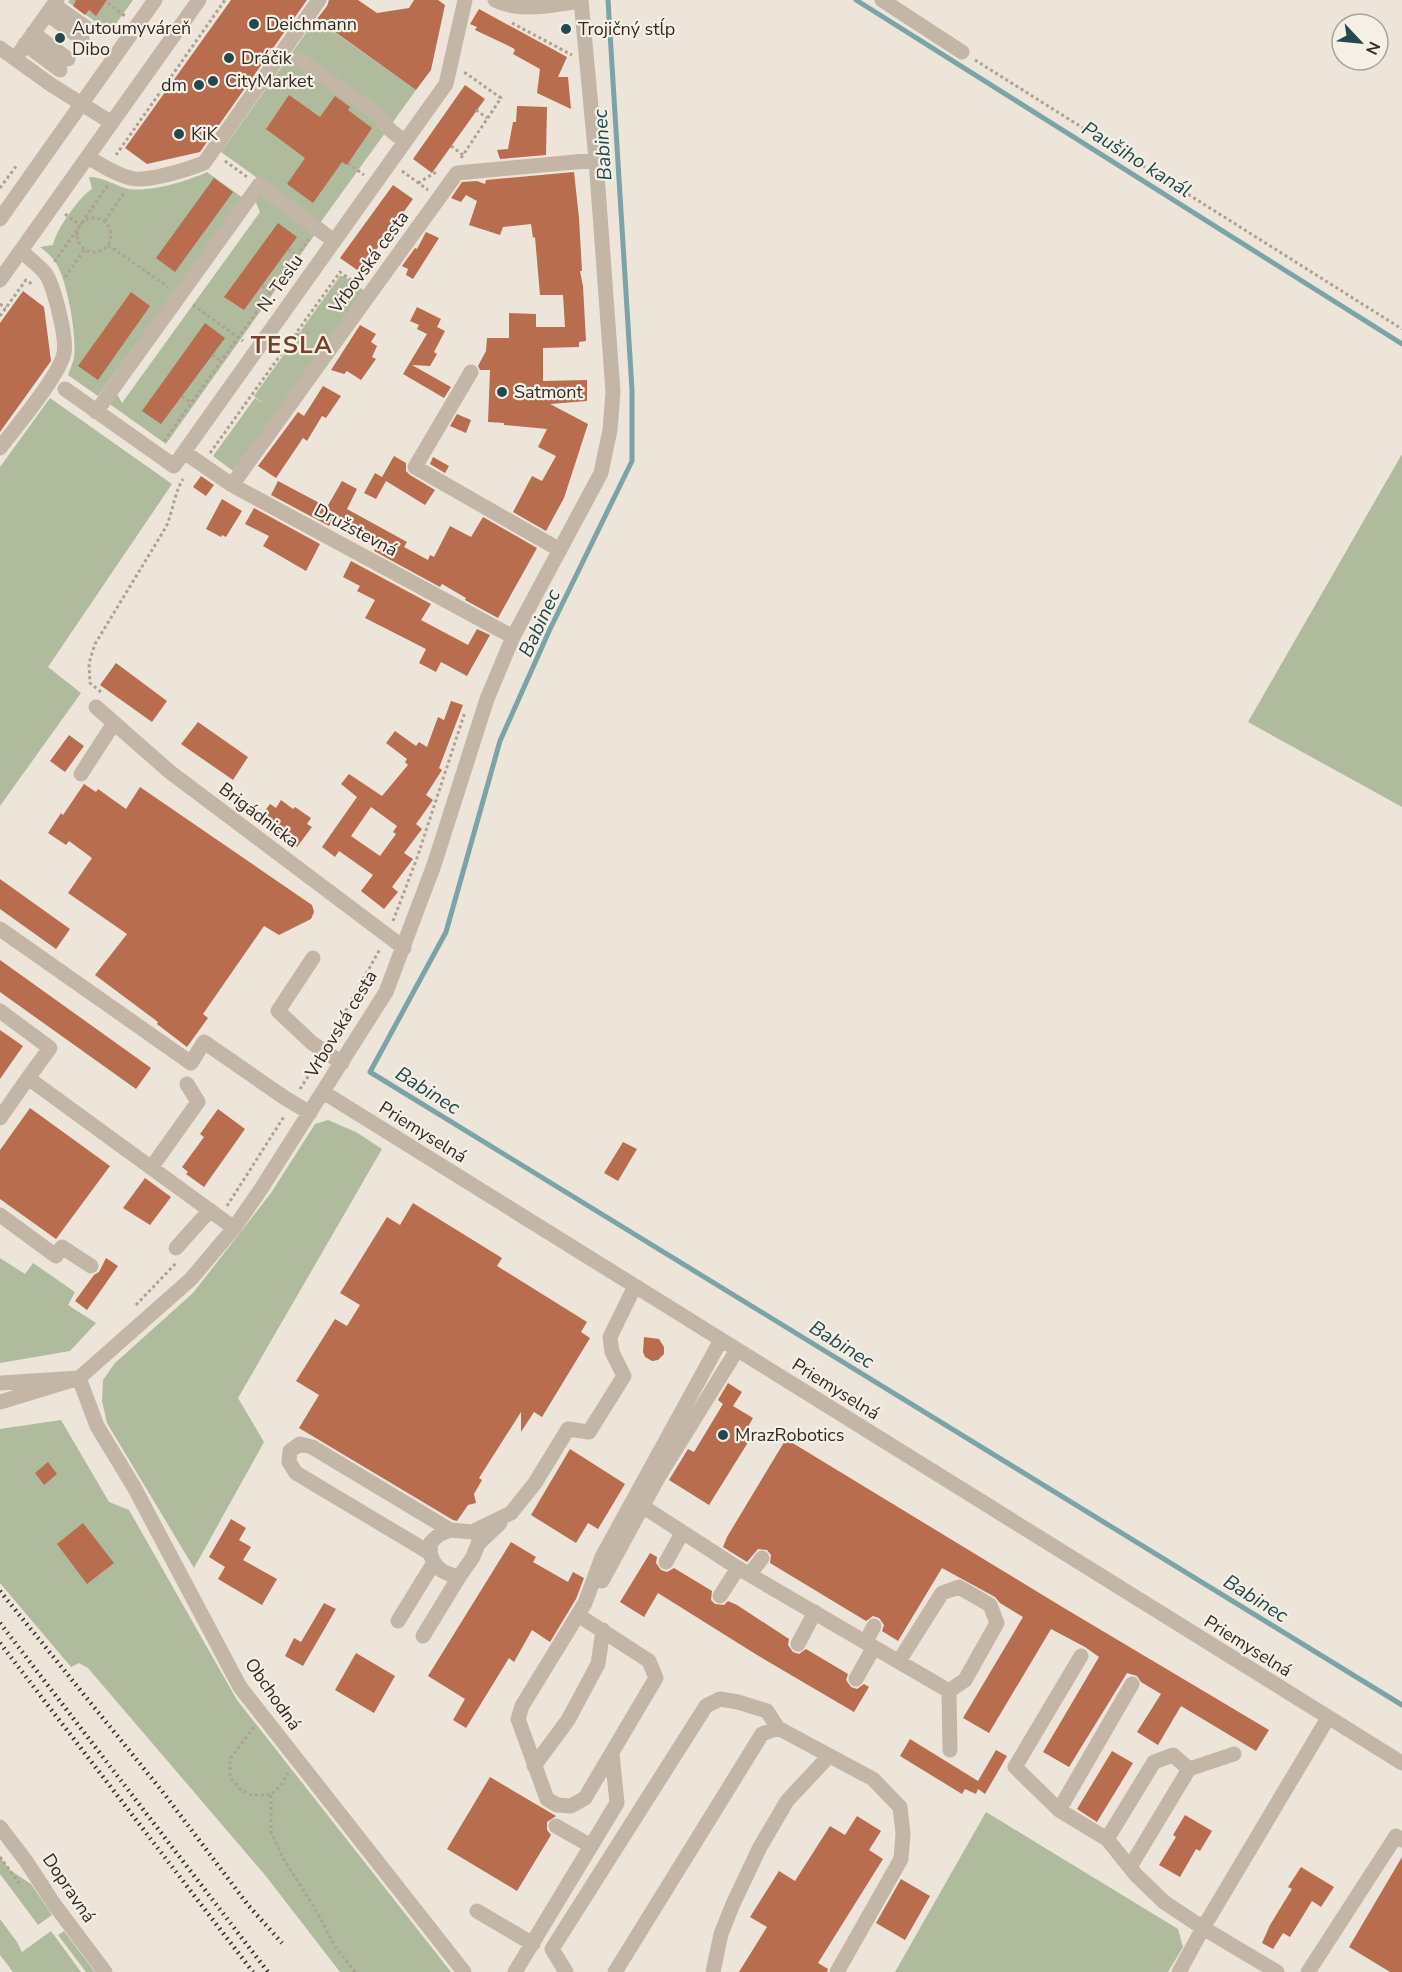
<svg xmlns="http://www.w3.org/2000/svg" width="1402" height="1972" viewBox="0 0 1402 1972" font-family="'Nunito Sans',sans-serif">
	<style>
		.green { fill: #afbb9c }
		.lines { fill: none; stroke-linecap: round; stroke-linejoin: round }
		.stream { stroke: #7ca3a7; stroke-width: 5 }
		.building { fill: #b76d4e; fill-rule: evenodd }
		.path { stroke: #b0a092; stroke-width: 3; stroke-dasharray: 3 3; stroke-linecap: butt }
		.minor { stroke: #c4b6a7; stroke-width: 15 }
		.rail { stroke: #322b27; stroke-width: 4.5; stroke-dasharray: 1.5 4.5; stroke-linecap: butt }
		.poi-dot { fill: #21494e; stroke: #f6efe5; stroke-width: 2 }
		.labels { text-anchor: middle; stroke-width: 4.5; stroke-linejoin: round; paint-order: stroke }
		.poi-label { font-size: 18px; fill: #322b27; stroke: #f6efe5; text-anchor: start }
		.street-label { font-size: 18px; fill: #322b27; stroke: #f6efe5 }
		.water-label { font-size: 20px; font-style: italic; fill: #21494e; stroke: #f6efe5 }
		.district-label { font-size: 24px; font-weight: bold; letter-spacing: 1.5px; fill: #77402a; stroke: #f6efe5 }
	</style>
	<rect width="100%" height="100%" fill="#eee5da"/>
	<path class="green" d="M70,0h4l22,15 11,-15h26l-23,32 -42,-30z
		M316,19l100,71 -96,133 -99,-71z
		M207,172l36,26 -145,198 -30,-21c2,-6 5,-12 6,-18 3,-21 -7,-80 -20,-97 -4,-5 -9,-9 -14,-13l13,-2c3,-15 26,-48 39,-56l-3,-12c14,0 23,7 36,11 20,6 64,-7 82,-16z
		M260,195l56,38 -150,211 -62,-44 9,-13 9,16 138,-191 -5,-12z
		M340,276h4l22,16 -133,179 -20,-15 42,-58 9,6 -10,-8z
		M50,398l122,86 -124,183 33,26 -81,113v-339z
		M1402,454v353l-154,-85z
		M328,1120l28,12 26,17 -144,249 26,44 -70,126 -87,-145 -5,-22 1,-21 12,-17 78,-70 78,-100 44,-69z
		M0,1258l25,16 8,-11 42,29 -7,13 28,18 -26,28 -70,12z
		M61,1420l48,82 20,8 108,190 214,272h-111l-75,-97 -177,-207 -9,-5 -8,4 -71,-84v-154z
		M986,1812l192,117 5,18 -15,25h-273z
		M0,1857l10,13 21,14 21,31 -14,10 -38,-51z
		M0,1919l17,23 5,10 29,-21 30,41h-68l-13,-17z
		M64,1931l31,41h-9l-28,-37z"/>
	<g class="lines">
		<path class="stream" d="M608,0l24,390v71l-82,168 -50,112 -54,191 -76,140 1032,633
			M856,0l546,344"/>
	</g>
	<path class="building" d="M74,0h33l-11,16 -7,-6 -4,5 -12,-9 3,-5z
		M231,0h76l-107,152 -53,12 -22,-16z
		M329,0h29l19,13 32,-5 5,-8h24l7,5 -14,65 -15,20 -99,-71 10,-13z
		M479,9l88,48 -9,20h10l3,32 -34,-16 3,-24 -27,-15 2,-4 -2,-2 -38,-18 2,-3 -7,-3z
		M465,85l20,14 -53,74 -19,-14z
		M289,95l31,22 15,-21 15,11 -2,3 24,18 -25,37 -5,-3 -29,41 -26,-19 18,-26 -39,-29z
		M517,106l30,1 -1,48 -46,4 -3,-9 11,-1 5,-27h3z
		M574,172l5,46 3,53h-2l3,15 3,55 -7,1v5l-36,1v33l44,-1v21l-37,3 38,20 -24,74 -18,33 -33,-19 19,-36 10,5 14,-25 -18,-9 9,-18 -43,-4v-2l-16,-1 2,-52h-10l-2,-4 8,-15 1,-13h22v-25l27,1v13h29l-2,-32h-23l-5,-58 -2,1 -2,-14 -28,3 -3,8 -31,-10 8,-24 -11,-6 -5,7 -10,-4 11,-16 15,-1 8,3 1,-4z
		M214,178l19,14 -58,80 -19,-14z
		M393,185l20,14 -53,73 -20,-14z
		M278,223l19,14 -53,73 -20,-13z
		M426,232l13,6 -26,41 -7,-4 2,-6 -6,-3 13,-18 2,1z
		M23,291l21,16 7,54 -51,71v-109z
		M131,292l19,14 -52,74 -20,-14z
		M417,307l24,12 -4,8 8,4 -11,21 3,2 -7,12 -18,-1 39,22 -7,11 -41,-24 24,-40 -10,-5 2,-4 -9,-4z
		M205,323l20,15 -64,86 -19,-13z
		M360,325l16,9 -5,8 6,4 -5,11 4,2 -15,21 -14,-9 -3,3 -13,-4z
		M323,386l18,10 -15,22 -4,-2 -15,25 -4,-3 -27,40 -18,-12 40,-54 6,4z
		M457,414l14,6 -5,13 -16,-7z
		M394,456l12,7v8l4,4 25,15 -10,15 -39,-24 -10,18 -12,-6 11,-20 7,4z
		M433,457l16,9 -4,7 -15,-9z
		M201,476l13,9 -8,11 -13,-9z
		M278,481l49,26 15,-26 15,8 -10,20 60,33 -3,5 24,13 2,-5 4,2 16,-31 21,11 12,-20 54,31 -39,70 -33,-18 1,-2 -24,-14 -2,3 -66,-36 4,-8 -44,-25 -5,8 -58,-31z
		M222,499l20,12 -16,26 -4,-2 -1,2 -15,-8z
		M254,508l66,36 -14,27 -43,-25 6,-10 -24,-12z
		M351,561l80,43 -10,16 47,25 9,-16 13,6 -23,41 -26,-14 -5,10 -17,-9 7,-14 -61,-31 10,-18 -18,-9 3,-5 -17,-9z
		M116,663l51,38 -15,21 -52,-37z
		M451,701l12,4 -24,63 3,2 -16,25 7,5 -17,24 6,5 -18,24 9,6 -21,28 6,5 -14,17 -23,-18 12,-16 -34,-24 -4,6 -13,-10 35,-50 -16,-13 8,-10 33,22 26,-31 -3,-3 2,-3 -21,-16 9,-12 21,15 3,-4 8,5 11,-30 6,3zM371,807l26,19 -4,6 3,2 -16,22 -29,-20z
		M198,722l50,35 -15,23 -52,-36z
		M69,735l15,11 -19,26 -15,-11z
		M84,784l12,8 2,-3 28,20 14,-22 172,118 2,7 -3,7 -32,16 -15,-9 -61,88 5,4 -21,29 -30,-23 1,-2 -63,-47 32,-41 -59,-41 24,-35 -23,-17 -3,4 -18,-12 13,-20 2,2z
		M281,800l12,9 2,-2 16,11 -4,6 5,3 -15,20 -38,-28 11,-15 6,4z
		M0,879l70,50 -14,20 -56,-40z
		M0,960l151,108 -15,21 -136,-97z
		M0,1030l23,16 -23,33z
		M30,1108l80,58 -54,73 -56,-40v-49z
		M218,1109l27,20 -41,58 -18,-13 2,-2 -6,-5 22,-30 -4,-3z
		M623,1142l14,7 -19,32 -14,-8z
		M145,1178l26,19 -21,28 -27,-17z
		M413,1203l89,55 -5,8 90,56 -6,10 9,6 -48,79 -8,-5 -13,20v-20l-42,66 3,2 -8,14 2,9 -8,2 -11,16 -4,-1 -154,-92 20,-33 -23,-14 39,-62 12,7 13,-21 -20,-12 47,-76 13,8z
		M106,1258l12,8 -31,44 -12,-9 19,-26 5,-3z
		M644,1337l15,2 5,8v7l-6,6 -6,1 -7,-4 -2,-5z
		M728,1383l14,9 -9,14 20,12 -8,14 7,4 -43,69 -40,-25 19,-31 6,3 29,-48 -5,-4z
		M786,1439l278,169 205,122 -13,21 -75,-45 -23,39 -21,-13 24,-38 -20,-12 -4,-6 -10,-3 -58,94 -26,-15 56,-95 -14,-10 -34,-18 -62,104 -26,-15 60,-101 -23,-14 -5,-6 -53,-29 -44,73 -16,-10 2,-6 -5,-7 -6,-2 -7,5 -96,-58 1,-8 -4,-5 -9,-1 -11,13 -24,-15 4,-10z
		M570,1449l55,35 -27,45 -10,-6 -12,20 -45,-28z
		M48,1462l9,12 -13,11 -9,-12z
		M231,1519l15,9 -7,12 12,7 -8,13 34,19 -15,26 -44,-26 7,-12 -16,-10z
		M83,1523l31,40 -27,21 -30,-40z
		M511,1542l25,15 -3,5 35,20 5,-10 11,6 -8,21 -26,43 -18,-12 -18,32 -5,-4 -43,70 -13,-8 12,-21 -37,-23z
		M650,1553l7,4 -1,6 5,7 6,2 7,-4 38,23 -1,9 4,4 9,1 4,-4 9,4 52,34 -1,6 5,7 6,2 7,-5 42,25 -2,6 5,7 6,2 7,-5 5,3 -15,25 -97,-57 -99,-62 -14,24 -24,-15z
		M324,1603l12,6 -33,57 -18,-10 9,-18 7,4z
		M356,1653l39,23 -21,37 -39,-23z
		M910,1739l68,42 18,-31 11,6 -22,38 -7,-5 -2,5 -11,-5 -3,5 -62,-38z
		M1112,1751l21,12 -36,59 -20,-13z
		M490,1777l66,39 -9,6v8l4,5 -34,56 -70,-42z
		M1185,1815l27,16 -12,20 -4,-2 -16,28 -21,-12 17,-28 -3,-2z
		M857,1816l24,15 -12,19 14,9 -65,104 10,6 -1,3h-88l28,-45 -17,-10 29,-46 16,10 35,-55 15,9z
		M1402,1857v115h-12l-41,-25z
		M1301,1867l33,20 -13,20 -9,-6 -22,36 -7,-4 -10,16 -11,-6 8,-18 22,-36 -4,-2z
		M901,1879l29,17 -25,44 -29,-17z"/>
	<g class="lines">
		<path class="path" d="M108,3l17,13
			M512,23l60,32
			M975,60l427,269
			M476,110l11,8
			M451,146l12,9
			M116,155l109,-155
			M461,158l40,-60 -37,-26
			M225,161l22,16
			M348,163l16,12
			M402,171l26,19
			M418,183l20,-12
			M0,188l17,-23
			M65,214l15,11
			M77 235a17 17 0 1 1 34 0a17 17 0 1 1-34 0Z
			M105,221l19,-28
			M108,245l60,42
			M288,249l8,6
			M55,262v-1l54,-77
			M65,277l20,-28
			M262,286l9,6
			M0,304l6,4
			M193,305l50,36
			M0,316l26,-36 6,4
			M296,334l6,2 6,-4
			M212,355l9,6
			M182,396l9,7
			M164,441l145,-202
			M210,453l130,-181 18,13
			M101,692l-11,-9 -1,-20 6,-19 71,-117c7,-16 8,-33 17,-48
			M393,921l24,-63 48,-146
			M331,1037l49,-88
			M300,1089l16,-25
			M227,1206l58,-91
			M136,1305l41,-43
			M254,1727l-24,32v18l10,12 11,6h20l10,-10 7,-12
			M271,1795v37l12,26 31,49 21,39 20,26
			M0,1857l22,30"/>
		<path class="minor" d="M495,0c26,13 58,5 86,1
			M882,0l80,52
			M54,5l34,24
			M47,14l35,25
			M33,33l35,26
			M25,44l35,26
			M0,48l50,36 62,39
			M15,59l42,-59
			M299,60l80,55 10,14 16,13
			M88,157c13,8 27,17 42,21 15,5 59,-9 74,-15l115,-163
			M0,219l155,-219
			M0,280l199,-280
			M471,372l-56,95 145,83
			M65,389l109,77 272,-382 19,-84
			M96,412l163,-227 75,56
			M0,448c15,-20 60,-73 64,-95 3,-15 -10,-68 -19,-80 -7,-8 -16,-15 -24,-22
			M184,452l48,33 281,152
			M232,485l225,-312 139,-13
			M96,707l74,65 234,176
			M81,774l33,-51
			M0,929l191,134 13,-21 81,56 25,15
			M313,958l-35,53 34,32 30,20
			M0,1011l50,37 -22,30 206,150
			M323,1092l1079,671
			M0,1118l28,-40
			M151,1168l47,-66 -11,-18
			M0,1215l56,41 6,-9 29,19
			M176,1248l34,-38
			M0,1383l79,-5 112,-99 43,-51 27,-39 125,-197 48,-127 53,-166 26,-62 88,-164 9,-43 3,-38 -17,-232 -15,-160
			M0,1402l79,-24 18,48 37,61 106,200 224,285
			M642,1506l96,62 211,123 16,-11 32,-57 -7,-18 -31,-18 -17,6 -43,68
			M430,1553l1,-11 9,-8 10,-4
			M666,1562l16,-29
			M750,1574l12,-16
			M459,1577c-16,-4 -24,-8 -29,-24l-134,-80 -7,-11 1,-11 10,-7 12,3 138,83 22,2 39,-19 24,-30 33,-54 21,3 35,-56 -12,-24 -2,-15 25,-51
			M602,1581l57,-105 78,-126
			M720,1596l18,-28
			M578,1615l71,46 7,17 -71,120 -14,8 -14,-1 -10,-6 -29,-80 4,-13 63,-103 17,-46 119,-217
			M398,1621l35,-57
			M423,1636l36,-59 14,-20 5,-13 22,-21
			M866,1641l8,-15
			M798,1644l17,-32
			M1081,1656l-66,111 44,43 48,29 29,36 28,27 39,26 74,44
			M856,1679l18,-32
			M949,1691l1,59
			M534,1766l34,-46 30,-56 5,-34
			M1189,1769l45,-15
			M1059,1810l73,-126
			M556,1826l35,20
			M0,1827l26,34 28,43 51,68
			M1107,1839l47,-77 19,-7 16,14 -59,98
			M477,1911l56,33
			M515,1972l102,-169 -5,-49
			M566,1972l-14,-23 154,-243 14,-7 18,3 29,9 11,17
			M615,1972l147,-238 16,-6 95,51 27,28 3,27 -2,25 -64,113
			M713,1972l8,-38 12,-30 27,-57 27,-46 42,-45
			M1179,1972l24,-44 125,-210
			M1308,1972l88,-136 6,4"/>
		<path class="rail" d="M0,1591l162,200 86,114 34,38
			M0,1623l268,349
			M0,1643l253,329"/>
	</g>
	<g class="poi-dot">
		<circle cx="254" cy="24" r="6"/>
		<circle cx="566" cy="29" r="6"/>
		<circle cx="60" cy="38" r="6"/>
		<circle cx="229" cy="58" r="6"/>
		<circle cx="213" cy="81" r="6"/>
		<circle cx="199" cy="85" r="6"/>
		<circle cx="179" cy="134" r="6"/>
		<circle cx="502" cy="392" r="6"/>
		<circle cx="723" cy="1435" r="6"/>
	</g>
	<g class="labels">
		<g class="poi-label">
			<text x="266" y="30">Deichmann</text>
			<text x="72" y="34">Autoumyváreň<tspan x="72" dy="21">Dibo</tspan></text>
			<text x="578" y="35">Trojičný stĺp</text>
			<text x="241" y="64">Dráčik</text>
			<text x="225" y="87">CityMarket</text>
			<text x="187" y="91" text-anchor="end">dm</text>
			<text x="191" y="140">KiK</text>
			<text x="514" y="398">Satmont</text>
			<text x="735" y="1441">MrazRobotics</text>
		</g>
		<g class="street-label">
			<text transform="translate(369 262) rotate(-54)" y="6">Vrbovská cesta</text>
			<text transform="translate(280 283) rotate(-55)" y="6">N. Teslu</text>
			<text transform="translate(356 530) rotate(28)" y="6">Družstevná</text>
			<text transform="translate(259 815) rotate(37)" y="6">Brigádnicka</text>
			<text transform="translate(341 1024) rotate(-59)" y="6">Vrbovská cesta</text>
			<text transform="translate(423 1132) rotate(32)" y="6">Priemyselná</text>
			<text transform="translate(836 1389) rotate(32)" y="6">Priemyselná</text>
			<text transform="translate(1248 1646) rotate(32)" y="6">Priemyselná</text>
			<text transform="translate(273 1694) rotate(55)" y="6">Obchodná</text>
			<text transform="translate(69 1888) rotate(56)" y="6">Dopravná</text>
		</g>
		<g class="water-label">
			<text transform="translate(602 145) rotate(-94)" y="7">Babinec</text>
			<text transform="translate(1137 159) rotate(32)" y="7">Paušiho kanál</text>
			<text transform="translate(539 623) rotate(-65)" y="7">Babinec</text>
			<text transform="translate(428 1090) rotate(32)" y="7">Babinec</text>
			<text transform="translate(842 1344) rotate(32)" y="7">Babinec</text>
			<text transform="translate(1256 1598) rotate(32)" y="7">Babinec</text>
		</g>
		<g class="district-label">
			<text x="292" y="353">TESLA</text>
		</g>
	</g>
	<g transform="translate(1360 42) rotate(116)"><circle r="28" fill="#f6efe5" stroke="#a8a199" stroke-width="1.5"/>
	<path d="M0-4.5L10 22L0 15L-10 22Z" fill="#21494e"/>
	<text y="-9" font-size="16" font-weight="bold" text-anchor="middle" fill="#322b27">N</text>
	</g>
</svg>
